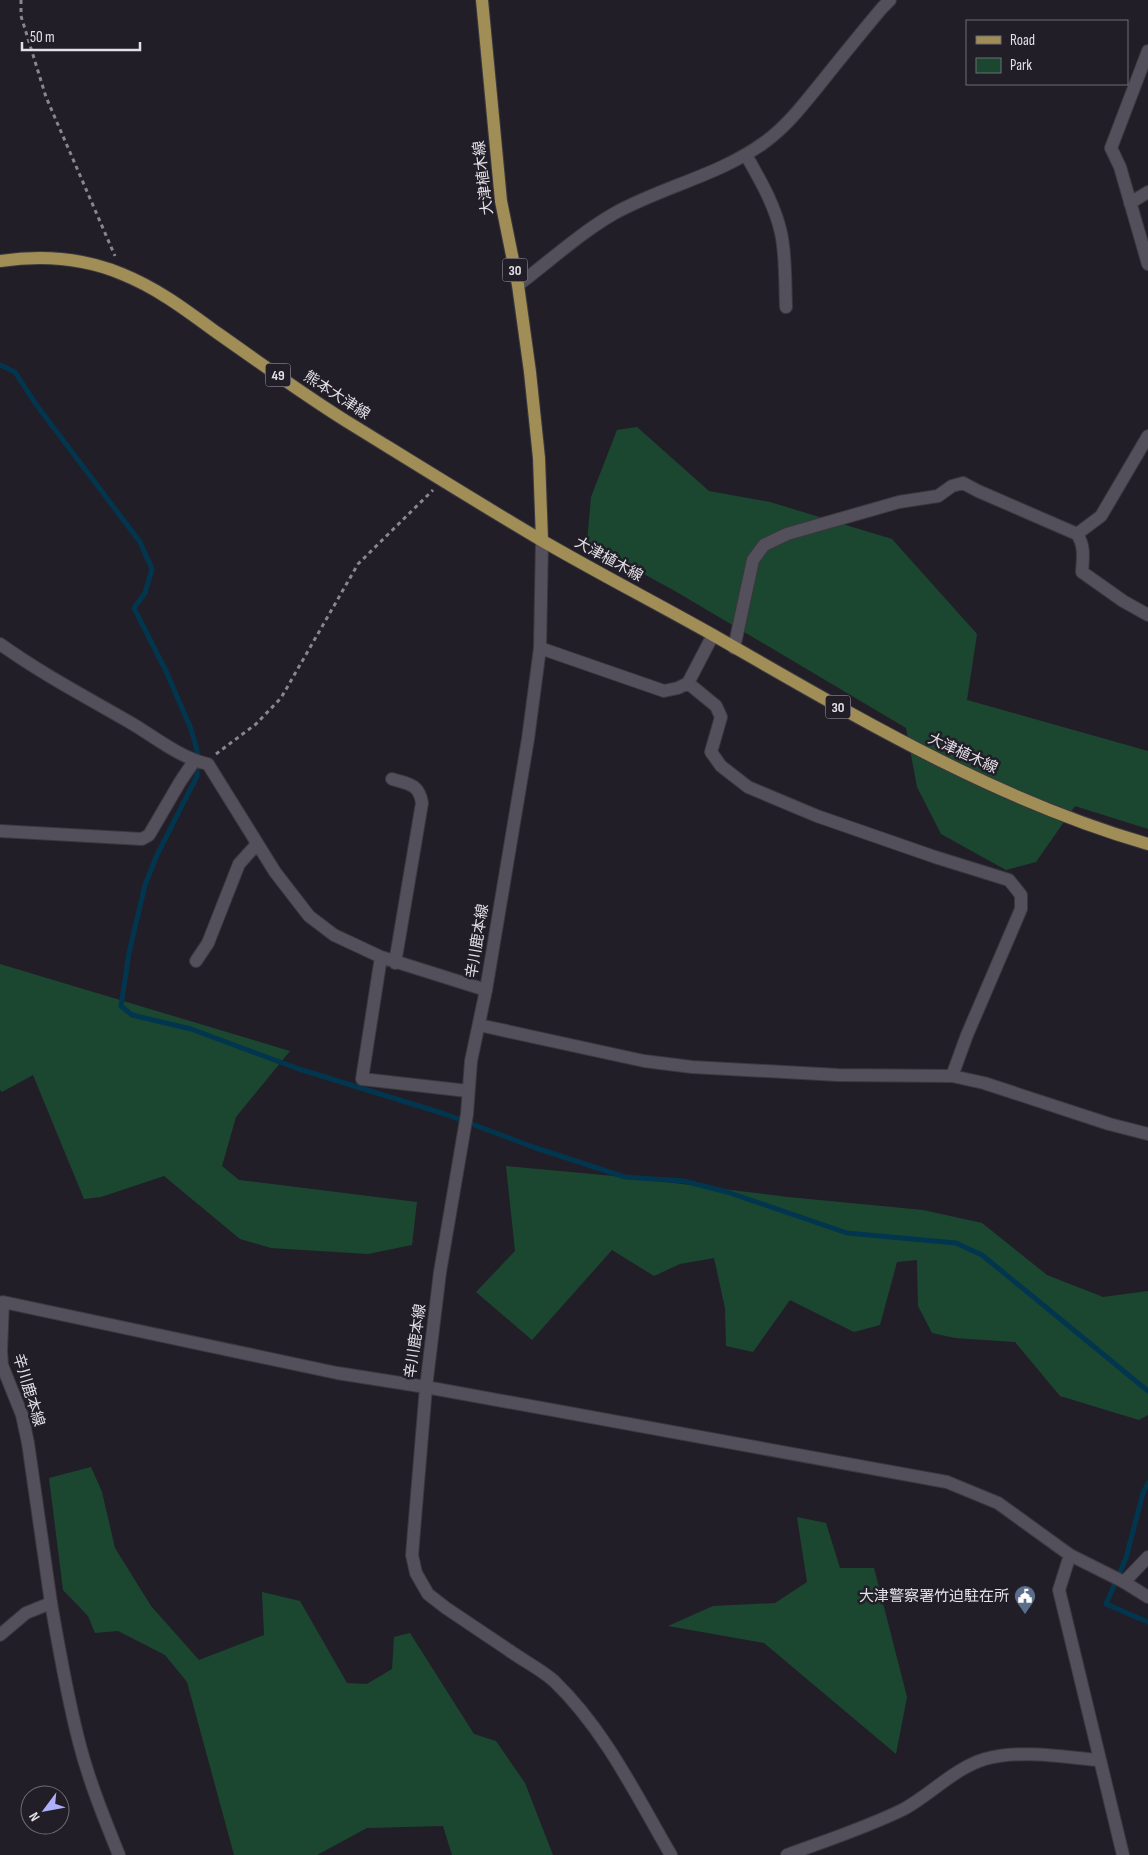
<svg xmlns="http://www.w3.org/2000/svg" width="1148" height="1855" viewBox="0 0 1148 1855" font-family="'Sofia Sans Condensed','Noto Sans JP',sans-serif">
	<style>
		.green { fill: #1b4730 }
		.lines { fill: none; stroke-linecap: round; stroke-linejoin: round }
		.stream { stroke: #02364f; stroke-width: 5 }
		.street-casing { stroke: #3b383f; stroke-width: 14 }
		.secondary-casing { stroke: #3b383f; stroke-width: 14 }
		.primary-casing { stroke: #3b383f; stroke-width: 14 }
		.path { stroke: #89868e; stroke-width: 3; stroke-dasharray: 4 4; stroke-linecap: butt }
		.street { stroke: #54505b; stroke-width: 12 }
		.secondary { stroke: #54505b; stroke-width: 12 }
		.primary { stroke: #a08e56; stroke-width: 12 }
		.labels { text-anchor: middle; stroke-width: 5; stroke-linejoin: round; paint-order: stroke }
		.shield { fill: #221e28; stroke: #a9a6ae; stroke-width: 1 }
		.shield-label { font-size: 14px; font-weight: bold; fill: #e3e0e7 }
		.street-label { font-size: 15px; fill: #e3e0e7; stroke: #221e28 }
		.poi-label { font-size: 15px; fill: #e3e0e7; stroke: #221e28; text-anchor: end }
	</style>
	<rect width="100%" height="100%" fill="#221e28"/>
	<path class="green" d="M637,427l72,64 61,11 122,37 85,95 -10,66 181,51v78l-73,-23 -39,56 -30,8 -65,-36 -24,-47 -11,-59 -231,-137 -88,-48 4,-46 26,-67z
		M0,964l290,87 -54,66 -14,49 17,14 178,22 -5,43 -44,9 -97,-6 -31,-9 -76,-63 -63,21 -17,2 -51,-124 -31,17 -2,-2z
		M506,1166l119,11 163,20 135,13 59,13 65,52 56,22 45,-6v124l-9,5 -79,-24 -45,-54 -60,-4 -23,-5 -14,-27 -1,-46 -20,2 -17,63 -26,7 -64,-32 -37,52 -27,-6 -1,-38 -11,-50 -34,6 -26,12 -42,-26 -80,90 -56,-48 39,-41z
		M91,1467l11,25 13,56 36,58 48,54 65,-25 -2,-43 38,9 47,82 20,1 25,-15 2,-32 16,-4 64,101 22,7 29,42 28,72h-101l-9,-29 -76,2 -50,27h-83l-47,-173 -22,-27 -47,-24 -23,2 -7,-17 -25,-26 -14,-112z
		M797,1517l29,6 14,45h34l33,129 -11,57 -132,-111 -96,-17 45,-20 62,-3 32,-21z"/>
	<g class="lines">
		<path class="stream" d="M0,365l15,7 20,31 105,139 12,27 -7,24 -11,15 32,63 25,58 6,21v26l-40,79 -12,30 -16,68 -8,53 11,9 59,14 108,40 146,45 88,33 92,30 59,4 43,11 120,41 109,10 26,12 166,136
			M1148,1483l-5,10 -17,65 -20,46 42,18"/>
		<g class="street-casing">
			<path id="street" d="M1148,51l-37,97 9,19 28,97
				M746,155c14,25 29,50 35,78 5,22 4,51 5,74
				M1130,203l18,-11
				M518,285c32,-24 62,-52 97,-72 49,-27 105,-38 150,-71 22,-16 38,-37 55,-58 20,-25 41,-51 62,-76l8,-8
				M1077,534c8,12 6,24 5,38l41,29 25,14
				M0,644c42,30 86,53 131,79 24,14 49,35 77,41l67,108 34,44 25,19 47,22 105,33
				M540,648l124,43 14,-3 10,-5 25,-48
				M734,648l19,-88 11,-15 23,-11 112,-32 39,-6 14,-10 11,-3 15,8 99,43 24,-18 47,-80
				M688,683l28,23 5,11 -10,35 10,14 27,21 69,29 118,41 74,23 12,15v14l-54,126 -15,41
				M392,779c17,5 27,5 30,24l-27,160
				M0,831l142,8 7,-4 31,-53 14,-21
				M381,957l-19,122 106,12
				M196,961l12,-18 31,-79 18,-20
				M479,1025l165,36 48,6 146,8 114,1 32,7 125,41 39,10
				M426,1387l521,95 51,21 72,52 -11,35 64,265
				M1124,1582l24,-25
				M51,1603c8,46 16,93 28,139 10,39 25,76 40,113
				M510,1651c14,10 32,19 44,30 51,49 82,114 117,174"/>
		</g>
		<g class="secondary-casing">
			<path id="secondary" d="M426,1387l-14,168 4,18 12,21 18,14 64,43
				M1070,1555l54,27 24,15
				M0,1635l26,-22 25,-10 -23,-160 -6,-28 -20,-50 -1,-14 2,-49 334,71 89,14 14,-115 27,-158 4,-53 15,-71 42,-251 12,-91 2,-108
				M787,1855c38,-14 81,-28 117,-46 27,-15 51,-41 81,-50 37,-10 77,-2 114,1"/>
		</g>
		<g class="primary-casing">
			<path id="primary" d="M482,0l19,201 17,84 12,87 9,86 3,82
				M0,261c41,-6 84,-3 122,13 35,14 64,36 94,58 43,30 85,61 130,89 65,40 129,80 195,119 57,33 115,63 172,95 140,80 279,164 435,209"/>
		</g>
		<path class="path" d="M21,0v16l25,81 69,159
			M216,754l40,-30 25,-26 77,-134 75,-74"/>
		<use href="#street" class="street"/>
		<use href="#secondary" class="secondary"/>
		<use href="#primary" class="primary"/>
	</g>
	<defs>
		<g id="civic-pin" transform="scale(1.125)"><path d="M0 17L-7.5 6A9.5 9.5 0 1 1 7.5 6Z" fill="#5c6f8a" stroke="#221e28"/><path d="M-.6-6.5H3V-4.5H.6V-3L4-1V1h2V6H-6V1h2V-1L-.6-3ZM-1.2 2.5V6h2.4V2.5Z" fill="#fff"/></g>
	</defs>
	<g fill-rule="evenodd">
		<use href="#civic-pin" x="1025" y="1596"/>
	</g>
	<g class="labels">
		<g class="shield">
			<rect x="502.5" y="258.5" width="25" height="23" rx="4"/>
			<rect x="265.5" y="363.5" width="25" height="23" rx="4"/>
			<rect x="825.5" y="695.5" width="25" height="23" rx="4"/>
		</g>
		<g class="shield-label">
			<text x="515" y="275">30</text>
			<text x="278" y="380">49</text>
			<text x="838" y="712">30</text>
		</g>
		<g class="street-label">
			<text transform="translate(483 178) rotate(-97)" y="5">大津植木線</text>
			<text transform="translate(337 395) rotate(33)" y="5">熊本大津線</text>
			<text transform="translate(609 559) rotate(29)" y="5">大津植木線</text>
			<text transform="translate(963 753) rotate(25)" y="5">大津植木線</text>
			<text transform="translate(477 941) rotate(-81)" y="5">辛川鹿本線</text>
			<text transform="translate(415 1341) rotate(-82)" y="5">辛川鹿本線</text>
			<text transform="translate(29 1390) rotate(73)" y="5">辛川鹿本線</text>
		</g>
		<g class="poi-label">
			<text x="1009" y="1601">大津警察署竹迫駐在所</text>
		</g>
	</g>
	<rect x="966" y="20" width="162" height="65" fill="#221e28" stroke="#6f6c74"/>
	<rect x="976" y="36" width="25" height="8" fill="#a08e56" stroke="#6f6c74"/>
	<text x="1010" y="45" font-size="15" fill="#e3e0e7">Road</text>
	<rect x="976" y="58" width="25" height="15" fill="#1b4730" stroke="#6f6c74"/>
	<text x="1010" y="70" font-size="15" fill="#e3e0e7">Park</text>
	<g transform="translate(45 1810) rotate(238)"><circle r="24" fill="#221e28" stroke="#6f6c74"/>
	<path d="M0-4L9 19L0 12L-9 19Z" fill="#adaffb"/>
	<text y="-8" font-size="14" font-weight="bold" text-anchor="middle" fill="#e3e0e7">N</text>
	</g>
	<path d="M22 42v8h118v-8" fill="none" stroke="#e3e0e7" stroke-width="2.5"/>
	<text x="30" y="42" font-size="15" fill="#e3e0e7" stroke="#221e28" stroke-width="4" paint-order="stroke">50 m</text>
</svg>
